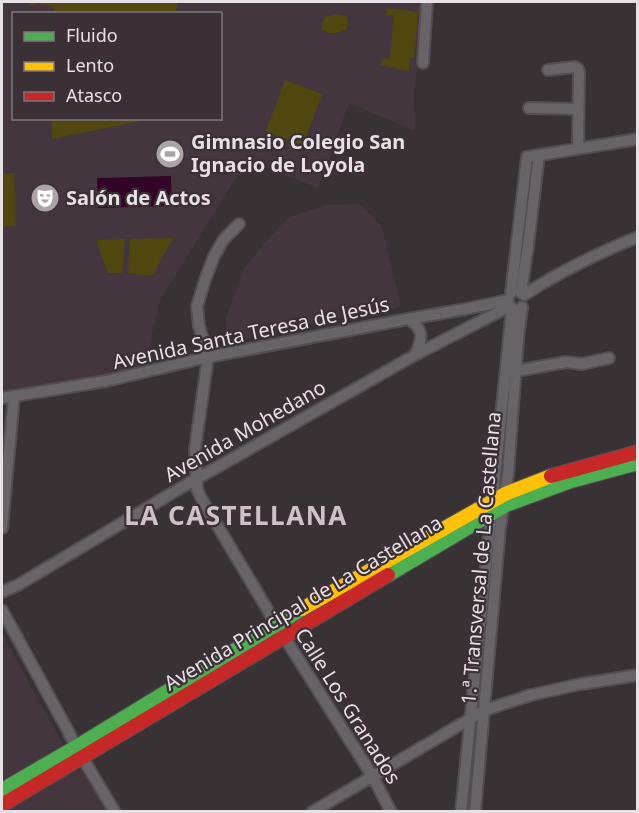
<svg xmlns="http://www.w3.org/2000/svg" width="639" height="813" viewBox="0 0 639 813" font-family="'Noto Sans',sans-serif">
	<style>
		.built { fill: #44363f; fill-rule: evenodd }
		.green { fill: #52480f }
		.water { fill: #320428 }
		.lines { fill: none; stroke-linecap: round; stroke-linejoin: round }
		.street-casing { stroke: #544e51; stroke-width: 14 }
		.fast-casing { stroke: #544e51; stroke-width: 16 }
		.slow-casing { stroke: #544e51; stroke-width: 16 }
		.jam-casing { stroke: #544e51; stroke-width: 16 }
		.street { stroke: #676366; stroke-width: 10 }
		.fast { stroke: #4caf50; stroke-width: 14 }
		.slow { stroke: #ffc107; stroke-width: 14 }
		.jam { stroke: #c62828; stroke-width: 14 }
		.labels { text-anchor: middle; stroke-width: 4.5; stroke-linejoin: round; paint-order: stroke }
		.poi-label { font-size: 20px; font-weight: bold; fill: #e7e0e4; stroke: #3a3036; text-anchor: start }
		.street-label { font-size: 20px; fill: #e7e0e4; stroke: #3a3036 }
		.district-label { font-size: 26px; font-weight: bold; letter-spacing: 1.5px; fill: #cec2c9; stroke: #3a3036 }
	</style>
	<rect width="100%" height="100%" fill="#383235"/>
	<path class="built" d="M2,2h422l-10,91 1,38 -66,-28 -31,85 -71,-28 -87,140 -13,55 -5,3 6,10 -146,24zM14,14h206v104h-206z
		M360,204l22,23 19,80 -92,17 -84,20 1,-27 18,-48 21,-27 24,-25 37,-12z
		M2,633l74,137 5,1 6,5 20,35h-105z"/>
	<path class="green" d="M29,2h148l-1,11 -2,1 -121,-1v-7l-15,-2 -9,2z
		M387,8l31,4 -4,46h-4l-1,13 -28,-6 1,-6 8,-1 4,-42 -8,-1z
		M336,14l10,2 2,4 -1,8c-7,6 -17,7 -25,2v-6l3,-7z
		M285,80l37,14 -19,52 -37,-15z
		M52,119v-1l98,1 -98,20z
		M14,173l2,53 -14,1v-53z
		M173,238l-21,38 -24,-3 2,-34z
		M125,239l-3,34h-14l-12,-33z"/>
	<path class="water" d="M171,176l1,30 -74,2 -1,-30z"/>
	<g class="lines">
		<g class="street-casing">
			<path id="street" d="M423,63l4,-61
				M548,70l27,-3 3,2 1,3 -1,76
				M529,108l49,1
				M239,224l-15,15 -10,17 -9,24 -8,26 2,20 9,31 -13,92 2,40 4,9 75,126 97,153 18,35
				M511,293l16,-136 111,-18
				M521,293l7,-48 11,-90
				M524,295c35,-23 74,-42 114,-58
				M408,319c16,9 15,20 7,36
				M516,371l50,-9 16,2 27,-6
				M2,398l104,-17 102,-24 200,-38 58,-10 42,-9
				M2,528l12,-132
				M2,592l16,-7 166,-99 231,-131 95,-49
				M2,610l65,119 9,18 39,65
				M312,812l173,-102 46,-15 50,-11 57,-9
				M461,812l51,-504
				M475,812l25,-284 8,-54 10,-136 4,-31"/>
		</g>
		<g class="fast-casing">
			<path id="fast" d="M388,575l118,-70 65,-24 67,-18
				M2,790l74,-43 226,-138"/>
		</g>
		<g class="slow-casing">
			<path id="slow" d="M302,609l203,-115 46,-18"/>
		</g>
		<g class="jam-casing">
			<path id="jam" d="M551,476l87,-24
				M2,805l386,-230"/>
		</g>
		<use href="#street" class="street"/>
		<use href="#fast" class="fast"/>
		<use href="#slow" class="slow"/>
		<use href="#jam" class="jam"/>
	</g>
	<defs>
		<g id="stadium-disc" transform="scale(1.5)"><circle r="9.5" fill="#aaa3a7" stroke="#3a3036"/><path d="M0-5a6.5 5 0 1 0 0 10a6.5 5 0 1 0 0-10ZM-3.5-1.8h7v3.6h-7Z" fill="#fff"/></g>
		<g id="theatre-disc" transform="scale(1.5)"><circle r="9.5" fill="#aaa3a7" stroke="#3a3036"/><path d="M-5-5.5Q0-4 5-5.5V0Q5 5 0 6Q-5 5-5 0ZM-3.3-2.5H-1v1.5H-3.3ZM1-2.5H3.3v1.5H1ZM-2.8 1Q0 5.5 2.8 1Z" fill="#fff"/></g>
	</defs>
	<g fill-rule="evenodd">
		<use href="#stadium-disc" x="170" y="154"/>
		<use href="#theatre-disc" x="45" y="198"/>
	</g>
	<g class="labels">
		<g class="poi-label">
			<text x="191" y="149">Gimnasio Colegio San<tspan x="191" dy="23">Ignacio de Loyola</tspan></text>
			<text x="66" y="205">Salón de Actos</text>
		</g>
		<g class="street-label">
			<text transform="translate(251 333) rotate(-12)" y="7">Avenida Santa Teresa de Jesús</text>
			<text transform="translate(245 431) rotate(-30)" y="7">Avenida Mohedano</text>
			<text transform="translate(481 558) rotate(-85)" y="7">1.ª Transversal de La Castellana</text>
			<text transform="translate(303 603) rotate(-31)" y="7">Avenida Principal de La Castellana</text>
			<text transform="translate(348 706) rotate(58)" y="7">Calle Los Granados</text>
		</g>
		<g class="district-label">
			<text x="236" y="525">LA CASTELLANA</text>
		</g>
	</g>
	<rect width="639" height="813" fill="none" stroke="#e7e0e4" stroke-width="6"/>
	<rect x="12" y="12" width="210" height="108" fill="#3a3036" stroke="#7f767c" stroke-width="1.5"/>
	<rect x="24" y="32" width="30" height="9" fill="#4caf50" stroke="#7f767c" stroke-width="1.5"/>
	<text x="66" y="42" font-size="18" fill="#e7e0e4">Fluido</text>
	<rect x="24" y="62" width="30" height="9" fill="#ffc107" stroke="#7f767c" stroke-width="1.5"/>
	<text x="66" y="72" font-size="18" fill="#e7e0e4">Lento</text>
	<rect x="24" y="92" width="30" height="9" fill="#c62828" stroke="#7f767c" stroke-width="1.5"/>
	<text x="66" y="102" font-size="18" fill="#e7e0e4">Atasco</text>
</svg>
